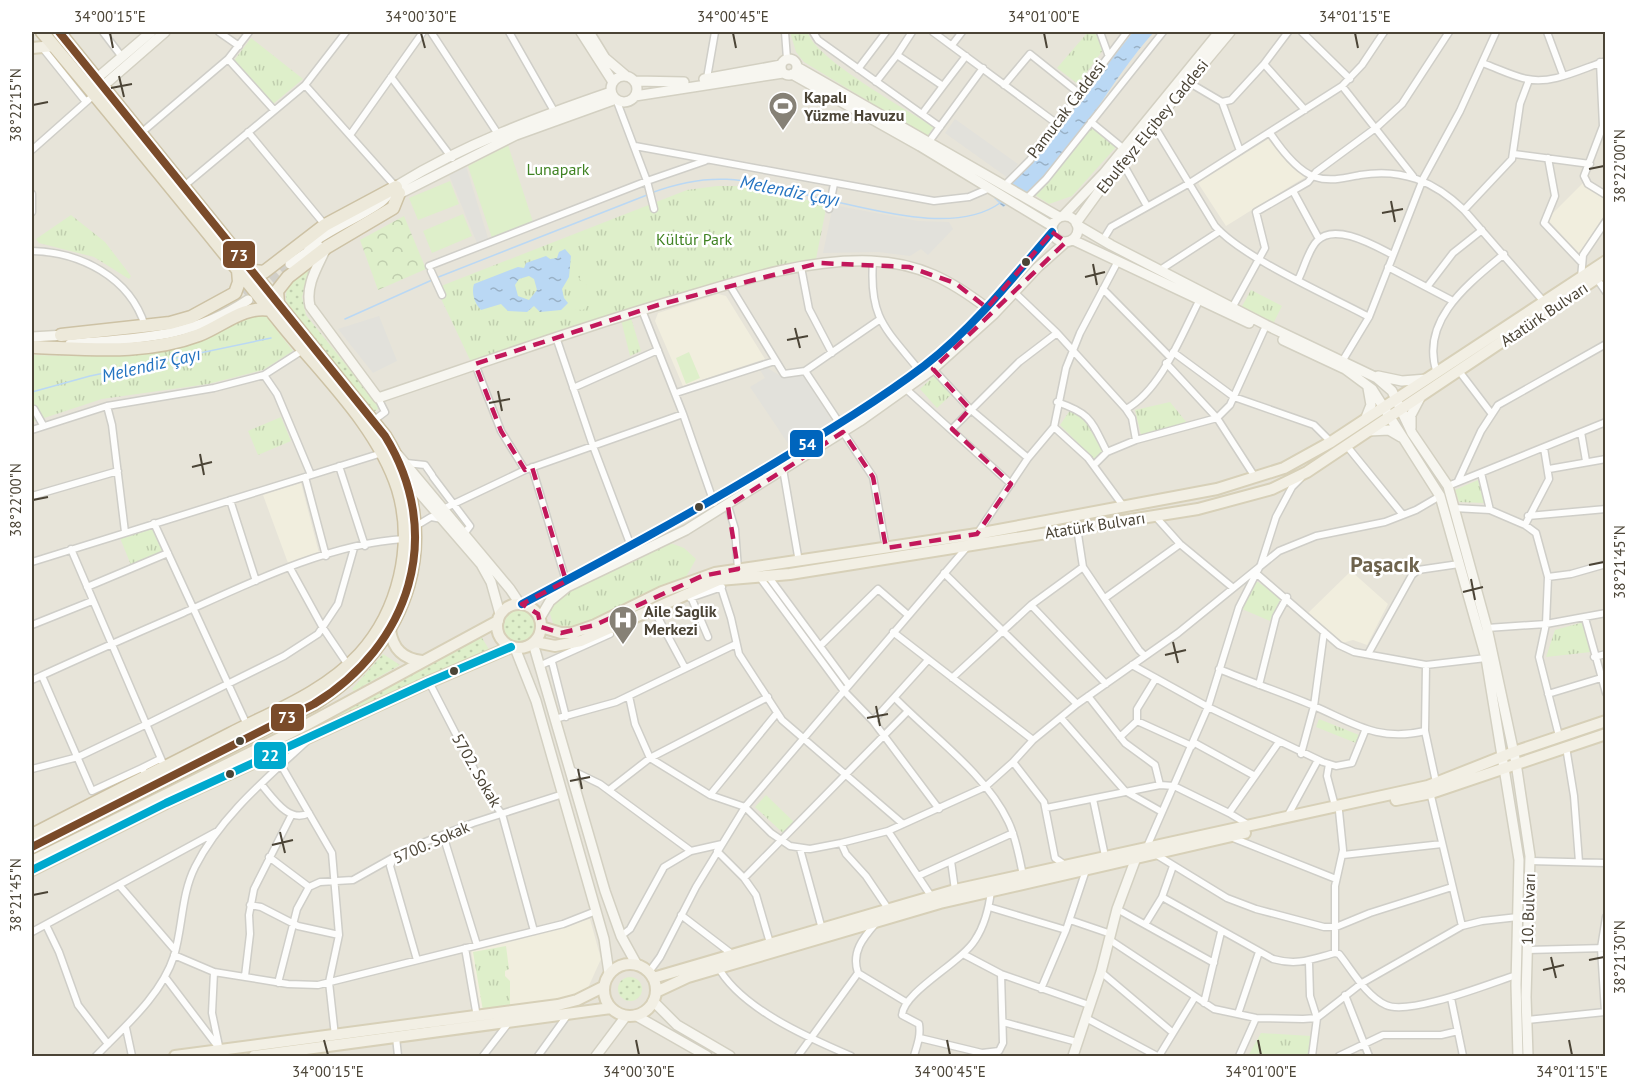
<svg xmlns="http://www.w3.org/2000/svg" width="1637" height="1088" viewBox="0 0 1637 1088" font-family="'PT Sans',sans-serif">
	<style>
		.residential { fill: #e7e4d9 }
		.education { fill: #f1eede }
		.grass { fill: url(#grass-dots) }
		.forest { fill: url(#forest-crowns) }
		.park { fill: url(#park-tufts) }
		.pitch { fill: #deefca }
		.parking { fill: #e2e1db }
		.water { fill: url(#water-ripples); fill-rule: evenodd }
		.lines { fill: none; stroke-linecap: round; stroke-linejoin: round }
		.stream { stroke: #bad8f4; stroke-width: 1.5 }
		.secondary-tunnel { stroke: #d1cfc8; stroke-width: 9; stroke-dasharray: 9 4.5; stroke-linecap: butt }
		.street-casing { stroke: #cfcec8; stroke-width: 9 }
		.secondary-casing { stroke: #d3d0c2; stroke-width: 12 }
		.primary-casing { stroke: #d7d0b8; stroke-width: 14 }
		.highway-casing { stroke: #cdc2a5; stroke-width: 15 }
		.street { stroke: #fdfdfc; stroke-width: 6 }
		.secondary { stroke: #f7f6f0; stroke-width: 9 }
		.primary { stroke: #f2efe4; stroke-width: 10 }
		.highway { stroke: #ede9da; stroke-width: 12 }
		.bus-1-casing { stroke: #fff; stroke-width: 12 }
		.bus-2-casing { stroke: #fff; stroke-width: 12 }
		.bus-3-casing { stroke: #fff; stroke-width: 12 }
		.bus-1 { stroke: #0065bd; stroke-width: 8 }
		.bus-2 { stroke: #00a9ce; stroke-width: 8 }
		.bus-3 { stroke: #7a4b2a; stroke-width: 8 }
		.marked { fill: none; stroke: #c2185b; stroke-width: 4.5; stroke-dasharray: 12 8; stroke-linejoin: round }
		.ticks { fill: none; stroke: #4b4436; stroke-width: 2 }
		.bus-dot { fill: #4b4436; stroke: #fff; stroke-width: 2 }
		.labels { text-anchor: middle; stroke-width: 5; stroke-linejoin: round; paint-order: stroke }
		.poi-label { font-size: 16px; font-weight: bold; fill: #4b4436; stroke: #fff; text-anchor: start }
		.street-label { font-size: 16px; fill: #4b4436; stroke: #fff }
		.park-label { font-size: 16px; fill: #408323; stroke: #fff }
		.water-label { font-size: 18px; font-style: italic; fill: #2473c1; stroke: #fff }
		.district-label { font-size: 22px; font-weight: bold; fill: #6e634d; stroke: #fff }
		.line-badge { stroke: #fff; stroke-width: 2 }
		.badge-label { font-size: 16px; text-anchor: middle; font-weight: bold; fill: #fff }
		.neatline { fill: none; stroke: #4b4436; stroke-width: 2 }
		.ticks-label { font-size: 15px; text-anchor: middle; fill: #4b4436 }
	</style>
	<defs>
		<pattern id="grass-dots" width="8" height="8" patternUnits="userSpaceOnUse" patternTransform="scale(1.5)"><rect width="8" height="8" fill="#deefca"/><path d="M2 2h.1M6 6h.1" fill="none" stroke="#c0ceae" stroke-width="1.8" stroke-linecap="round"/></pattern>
		<pattern id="forest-crowns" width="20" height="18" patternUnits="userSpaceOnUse" patternTransform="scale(1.5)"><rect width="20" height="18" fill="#deefca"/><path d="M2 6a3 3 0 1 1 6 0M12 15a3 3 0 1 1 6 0" fill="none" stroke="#c0ceae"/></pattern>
		<pattern id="park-tufts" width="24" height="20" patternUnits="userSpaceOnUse" patternTransform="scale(1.5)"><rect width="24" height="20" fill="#deefca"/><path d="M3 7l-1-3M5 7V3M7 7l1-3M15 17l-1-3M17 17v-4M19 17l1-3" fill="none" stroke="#c0ceae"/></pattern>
		<pattern id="water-ripples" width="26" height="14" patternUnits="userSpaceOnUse" patternTransform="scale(1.5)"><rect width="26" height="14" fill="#bad8f4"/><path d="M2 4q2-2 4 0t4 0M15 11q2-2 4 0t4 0" fill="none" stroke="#99b1c6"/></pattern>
	</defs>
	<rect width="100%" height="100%" fill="#f3f2ec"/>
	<path class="residential" d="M32,32h1573v1024h-1573z"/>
	<path class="education" d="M1268,139l19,23 20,14 -81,50 -28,-43z
		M1583,183l22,17v14l-26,39 -32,-34z
		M718,294l8,2 39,63 -82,27 -28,-65 3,-8z
		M301,483l18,70 -31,10 -25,-68z
		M1351,571l37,33 -21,41 -14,-5 -11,3 -35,-29z
		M590,919l11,40 -14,31 -29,11 -77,12 -10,-63z"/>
	<path class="grass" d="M310,270l-8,27 4,18 74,92 -6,5 -87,-109c-6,-17 12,-25 23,-33z
		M504 626a16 16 0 1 1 32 0a16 16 0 1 1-32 0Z
		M479,633l11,18 -41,16 -185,87 -2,-4z
		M383,654l17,11 -46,26 -2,-2z
		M618 989a12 12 0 1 1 24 0a12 12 0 1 1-24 0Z"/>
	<path class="forest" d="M404,216l22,53 -48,21 -18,-50z"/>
	<path class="park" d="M790,32h18c3,24 102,80 126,95l-7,10 -123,-75 -8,-10z
		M1088,32h7l8,18 -25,34 -21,-16z
		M251,38l52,41 -30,25 -40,-42z
		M1091,128l26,18 -45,50 -23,8 -14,-9z
		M717,186h20l90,18 -11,55c-117,28 -232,62 -345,103l-35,-74 251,-98z
		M71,215l34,27 26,34 -2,3 -35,-22 -55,-14 -3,-4z
		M1251,290l31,16 -9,18 -32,-16z
		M265,315l28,36 -30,19 -55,14 -106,15 -70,23v-67c54,2 108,1 161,-13 27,-7 44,-26 72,-27z
		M631,318l10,33 -11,5 -9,-36z
		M934,376l17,19 -14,13 -17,-19z
		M1170,402l17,21 -46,12 -6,-25z
		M1071,409l10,5 22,37 -9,8 -34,-34z
		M281,417l10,24 -33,14 -10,-24z
		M1478,480l6,23 -25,-1 -4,-12z
		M152,527l11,25 -32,13 -11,-27z
		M665,541l19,7 12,11 -10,18 -116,53 -14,3 -11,-35 108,-55z
		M1254,582h4l23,16 -11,23 -28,-12z
		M1584,622l7,30 -45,5 9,-27z
		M1319,719l40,16 -3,8 -40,-16z
		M766,795l28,27 -11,11 -28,-26z
		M506,946l3,23 -4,2v5l5,5v24l-27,6 -10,-59z
		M1261,1033l50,3 -2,20h-61z"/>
	<path class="pitch" d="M508,145l25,77 -41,16 -24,-72z
		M450,181l9,23 -41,16 -9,-22z
		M463,214l9,22 -40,17 -9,-22z
		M584,270l12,12v16l-13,12 -16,-1 6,-12 8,1 5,-4 1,-9 -8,-6z
		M689,352l11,26 -14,6 -10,-26z"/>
	<path class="parking" d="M955,119l63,45 -10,14 -63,-45z
		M466,166l22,72 -11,5 -28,-68z
		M833,205l85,16 31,1 4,7 -25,26 -7,-6 -11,7 -32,-4 -55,1z
		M379,316l18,45 -24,12 -35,-44z
		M766,367l16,10 21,-2 29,46 -41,27 -41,-61 15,-9 -5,-8z"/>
	<path class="water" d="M1133,32h21c-44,48 -74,114 -124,157 -7,7 -18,12 -27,18l-9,-9 41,-41z
		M565,249l6,7 -2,21 -7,12 2,9 4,5 -7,7 -21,2 -6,-6 -7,6 -19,-1 -7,-7 -20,6c-6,-6 -10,-17 -7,-26l44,-17 6,1 2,-5 20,-7 4,3 7,-1 2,-6zM529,276l5,3 3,11 -8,10 -11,-4 -3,-11 4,-6z"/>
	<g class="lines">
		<path class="stream" d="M651,193c71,-27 107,-9 176,7
			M832,201c47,10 125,33 168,2
			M436,278l211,-83
			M345,319l87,-39
			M32,392l58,-16 181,-38"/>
		<path class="secondary-tunnel" d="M261,289l29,-25
			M245,295l12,-10"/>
		<g class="street-casing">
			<path id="street" d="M103,32l19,25
				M219,32l20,14
				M431,32l67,102
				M509,32l45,79
				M785,32l2,27
				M813,32l5,8 122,87
				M933,32l123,91
				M1100,32l8,22
				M1302,32l48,47
				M1547,32l16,43
				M952,45l10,-13
				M41,46l45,56
				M897,55l15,-23
				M228,59l46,51
				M1600,62l3,64 -19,50 4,8 18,11
				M1482,63c15,5 30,13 45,16 25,6 56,-11 79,-18
				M1264,64l24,-32
				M858,69l28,-37
				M391,77l61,81
				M707,78l8,-46
				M876,82l21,-27 46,31 -21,28
				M1188,82l34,20
				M305,85l91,102
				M1004,85l26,-31 50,40
				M943,86l23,-30
				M1342,86l71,90
				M616,99l31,82 58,-20
				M1091,122l33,27
				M1153,124l62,102c28,32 113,69 154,91
				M248,132l77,93
				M141,133l87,-74 21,-27
				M1270,133c10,15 27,38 45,44 15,5 30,1 45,-2 42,-7 74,6 104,35l81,93
				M350,135l73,-103
				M928,143l55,-75
				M635,146l299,55 35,-4 21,-9
				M32,150l62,-55
				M1240,151l-18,-49 9,-2 33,-36 41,46
				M1514,154l76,10
				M1548,158l7,38 -11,27 38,40
				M1122,162l25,44
				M184,186l121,-101 41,-53
				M1004,186l26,-26 97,-128
				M1293,191l26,48
				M32,194v18
				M1027,198l19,-19 117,-147
				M829,209l5,-25
				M1464,210l48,-51 8,-55 9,-24
				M1103,240l8,-13 77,-43 154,-98 20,-21 22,-33
				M32,251c48,1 98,26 113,75
				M873,261c-4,57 12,67 46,109
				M429,266l218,-85 7,28
				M801,267l8,42 23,44
				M1388,267l65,34
				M1160,270l60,-39
				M431,271l11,24
				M1581,278l2,-23 23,-34
				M1597,279l9,13
				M1298,280c6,-11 10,-30 19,-39 18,-19 58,5 76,14
				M729,284l55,90 21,-3 74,-51
				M1427,287l26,-34 29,-23
				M1103,289l67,68
				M1014,292l43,41 69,76 6,9 4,22
				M1232,308l33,-60 -9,-36 52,-30 8,-10 61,-45 25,-23 47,-72
				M642,310l41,104 31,89
				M556,337l37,109 36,95
				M1173,352l61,45 80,28 17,17
				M1343,360l26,-43 54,-138 37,-68 36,-79
				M1166,363l51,55 38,59
				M475,364l26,67 24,39
				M933,369l37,40 58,49
				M805,371l35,53
				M1459,371l32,42
				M1437,373c-18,-52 31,-89 67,-119
				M264,375l13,19 34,81
				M573,388l85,-38
				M906,389l105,95
				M676,393l99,-32
				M1057,402c35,12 34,19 50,50l29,-12 81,-22 13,-13 34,-75
				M107,406l5,19 13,107
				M34,409l9,16
				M1126,409c35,-19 56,-75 74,-110
				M373,421l12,-9 -7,-14
				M1054,427l34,31 36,49
				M952,429l67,-67 38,-29
				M32,430l75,-24 107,-18 50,-13 39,-25
				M843,432l30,45 13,71
				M1581,432l5,29
				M1346,445l57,70
				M406,463l19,2 7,10
				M1094,465l13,-13
				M339,466l26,80
				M532,467l34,114
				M783,469l16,93
				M1549,469l57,-10
				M1481,473l9,37
				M305,477l21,79
				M433,477l37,49 -6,8
				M1458,481l23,-50 17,-26 108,-61
				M1448,486l158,-64
				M32,496l86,-25
				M230,500l26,81
				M728,506l7,23 3,40
				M1454,508l36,2 35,15 11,8 12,44 -2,47 -7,33 20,79
				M443,509l82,-39 158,-56
				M1155,516l25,28 52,43
				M1528,516l78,-7
				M154,523l93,202
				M1525,525l24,-46 -5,-31
				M416,526l15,-9 11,2
				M1077,528l6,39 56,83 6,6
				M977,534l51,-76 26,-31 12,-59 14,-35 38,-72
				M71,549l94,219
				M32,562l350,-109
				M290,568l33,60 25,37
				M944,573l133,131
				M1257,574l82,71 15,7 72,13 60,-7
				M758,575l85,115 30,31 66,88
				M768,576l80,108
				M1548,577l23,-3 35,-10
				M718,578l13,40 8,36 43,66 121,104
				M87,587l81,-34
				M691,597l17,40
				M690,598l32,-11
				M1105,598l75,-54
				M1031,605l75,79
				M655,612l30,56
				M1585,618l21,75
				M32,625l60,-24
				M1487,628l59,-4 60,-11
				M893,632l140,108
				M820,646l58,-57 30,26
				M1368,654l44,-79 6,-5 41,-6
				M1594,657l12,-3
				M552,662l14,55
				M1132,665l76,42 115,55 13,4 16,-3 13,-32
				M1426,665l-1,66 11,51
				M539,666l71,-32
				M1219,669c31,13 64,24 95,37 41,18 65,36 111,25
				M42,676l50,115 50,-23 5,9
				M952,678l79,-73 52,-38
				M1156,678l-19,31v12l55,25
				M32,680c50,-23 100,-45 151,-67 66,-30 148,-70 221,-74
				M429,682l59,114 14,18 32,117
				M1259,685l17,-68 11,-20
				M1548,694l53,-16
				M629,696l6,28 15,34 60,37 35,12 26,26 19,13 20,3 31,-6 47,-12 97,-44 28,-25 20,-22 44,-36 101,-71 101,-82 37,-15 69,-14 31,-12 24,-14
				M1088,696l37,47 30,22 5,20
				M895,698c36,37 91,76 113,123 8,16 11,36 15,54
				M1061,718l64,73 37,21
				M555,719l61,-17 120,-58
				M873,721l55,-61
				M1120,737l17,-16
				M1193,742l62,34
				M1566,747l8,49 5,66
				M1301,754l13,-48 10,-74
				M1013,762l31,40 11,56 10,7
				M1329,764l-2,12 8,30
				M281,765l51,88 7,82 -10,47 6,54
				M142,768l18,-9
				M32,769l46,-12 69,-33 137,-68 34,-22 20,-30 16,-56
				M569,769l31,15 91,67 31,-7
				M261,784c12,14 28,40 48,29
				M609,790l41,-32 118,-61
				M1430,792l32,134
				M710,795l67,-82
				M1093,799l12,57
				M1046,808l114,-23 14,1 55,27 50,-71
				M1229,813l20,12
				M1287,817l31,-57
				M888,831l43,65
				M443,835l34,110
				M1233,838l103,41
				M841,843l5,11 20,22 23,34
				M800,849l22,80
				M1146,849l62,-142 31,-100 22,-43 15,-47 16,-30 9,-9
				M717,851l27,27 12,17 14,48
				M1155,854l72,44 29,11 68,18h12l34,-14 82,-26
				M1343,855l99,-11
				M269,857l40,30
				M393,859l-3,7 27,94
				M1530,861l76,2
				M918,876l33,-15
				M744,878l164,-167
				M119,885l56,65
				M955,890l-4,-29 62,-28
				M1162,897l111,62c25,7 39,0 62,-6l4,1c13,16 27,42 47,51 23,11 105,-22 130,-30
				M250,905l11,2 37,19 41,9
				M989,907l77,23
				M1117,909l97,54
				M681,915l51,39
				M1070,920l41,14
				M876,923c-13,15 -25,29 -18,50l48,29
				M1146,923l16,-26 11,-31
				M46,925l13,27 19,53 30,39
				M32,932l184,-100
				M621,936l9,-7 34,-62 27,-16
				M1110,940l104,69 42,9 47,1 14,-1 45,-35 100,-57 20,-5 36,-4
				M465,948l12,69
				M1527,950l79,-2
				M1335,953v-67l8,-36 -4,-39
				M963,954l38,20 88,31
				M174,955l40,17 74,12 30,1 245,-61 33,-13
				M1309,962l1,34 7,22 -5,38
				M717,965c22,43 92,73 134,91
				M214,972l-2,41 7,33
				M649,972l11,-15 36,-70 49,-80 222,-260
				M1101,972l71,60
				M245,976l5,-42 -1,-19 5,-26 37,-73
				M165,977l60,79
				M278,983l19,-74 12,-22 11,-5 33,-2 57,-32 63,-25 90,-29
				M1041,989l25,-59 20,-60
				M1345,995l24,61
				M1451,998l12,58
				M1204,1003l17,-71
				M1238,1014l21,-62
				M1086,1018l71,38
				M1527,1020l78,-8 -4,-64 5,-31
				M1003,1022l74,20
				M126,1028l6,28
				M396,1037l2,19
				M920,1038l62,15 17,-2 4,-8 -2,-69
				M96,1056c28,-29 65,-60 78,-100 9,-30 7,-61 21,-89 25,-50 72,-89 112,-126
				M483,1056l27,-35
				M538,1056l31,-43
				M798,1056l60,-83
				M914,1056c3,-11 7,-20 5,-32l-17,-9c2,-24 59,-52 73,-75 10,-15 14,-32 16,-49
				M1159,1056l36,-59
				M1239,1056l17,-38
				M1339,1056l44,-21h58l17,-4"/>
		</g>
		<g class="secondary-casing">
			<path id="secondary" d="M581,32l32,50
				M589,32l16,26 20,17
				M781 67a8 8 0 1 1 16 0a8 8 0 1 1-16 0Z
				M797,67l262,150
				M792,74l128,72 132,80
				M611 89a13 13 0 1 1 26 0a13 13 0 1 1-26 0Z
				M96,79l55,-47
				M704,79l77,-14
				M635,81l49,1
				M103,86l62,-54
				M635,96l148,-23
				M395,196l121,-61 100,-36
				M1052 229a13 13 0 1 1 26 0a13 13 0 1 1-26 0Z
				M1063,216l41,-43 115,-141
				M1076,223l34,-47 120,-144
				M1077,225l34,20 155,80 111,53 15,13 20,42 36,53 39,142 29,135 14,93 -4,141 2,59
				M1073,240l176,83
				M308,246c22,-17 48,-27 70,-42 8,-5 13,-14 20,-19 67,-41 140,-68 213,-93
				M326,248c-8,18 -21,37 -16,58l68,92c104,-35 206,-72 311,-102 59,-18 120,-37 182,-35 48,2 79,19 116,47
				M290,264l28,-19
				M32,337l33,-2
				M1283,340l62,29 27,20 68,107 46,162 33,202 -3,125 2,71
				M70,344c67,-6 120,-5 178,-44
				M1378,376l24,5 25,-2
				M1365,420l6,-15 -3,-17
				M1411,428v-13l10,-19
				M1369,431l20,-1 12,7
				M398,455l112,134 10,15
				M404,475l77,89 10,18 9,32
				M522,604c88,-47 176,-94 261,-146 48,-29 96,-58 141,-92 49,-38 88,-87 128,-134
				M540,618l10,-17 17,-14 119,-57 174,-109 73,-52 61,-55 44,-47 28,-25
				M533,643l72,248 16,45 16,29
				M515,648l21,53 68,238 5,34
				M653,1001l24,24 53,31
				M635,1015l72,41
				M596,1056l30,-40
				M1073,1056l28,-84 16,-63 19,-51"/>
		</g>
		<g class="primary-casing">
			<path id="primary" d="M32,48l22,-2
				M497 626a22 22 0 1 1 44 0a22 22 0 1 1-44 0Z
				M541,627l20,6h11l23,-8 67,-33 53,-19 262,-39 240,-45 67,-21 47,-26 275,-181
				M390,630c3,19 13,29 32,31
				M535,642l20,4 26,-5 138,-61 71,-6 408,-65 74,-20 35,-17 299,-200
				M1396,800l35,-7 175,-59
				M32,861l274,-136 192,-104
				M32,870l134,-67 263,-121 82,-35
				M604 990a26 26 0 1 1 52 0a26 26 0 1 1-52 0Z
				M653,978l302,-88 473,-104 86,-34 92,-31
				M656,992l32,-15 252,-74 305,-70
				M175,1056l383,-51 19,-5 26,-13
				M254,1056l357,-48"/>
		</g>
		<g class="highway-casing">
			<path id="highway" d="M253,271l11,1 61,-47 71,-38
				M278,303l-1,-12 11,-14 39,-30 66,-39 6,-15
				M61,335l109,-12 21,-6 44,-24 4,-11 -1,-12
				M35,347c56,2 111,8 164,-12 25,-10 45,-30 72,-25
				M32,835c65,-34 132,-67 198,-101 45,-23 95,-42 130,-80 39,-43 55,-109 38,-165 -20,-62 -74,-113 -114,-162 -80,-99 -160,-198 -242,-295
				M32,847l282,-143c96,-59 132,-169 71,-268l-326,-404"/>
		</g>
		<use href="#street" class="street"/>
		<use href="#secondary" class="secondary"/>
		<use href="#primary" class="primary"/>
		<use href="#highway" class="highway"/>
		<g class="bus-1-casing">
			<path id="bus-1" d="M522,604c88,-47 176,-94 261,-146 48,-29 96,-58 141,-92 49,-38 88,-87 128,-134"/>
		</g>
		<g class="bus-2-casing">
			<path id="bus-2" d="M32,870l134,-67 263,-121 82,-35"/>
		</g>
		<g class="bus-3-casing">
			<path id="bus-3" d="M32,847l282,-143c96,-59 132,-169 71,-268l-326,-404"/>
		</g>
		<use href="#bus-1" class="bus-1"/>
		<use href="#bus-2" class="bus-2"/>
		<use href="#bus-3" class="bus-3"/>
	</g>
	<path class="marked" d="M1052,232l14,10 -133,127 37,40 -18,20 59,55 -34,50 -91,14 -13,-71 -30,-45 -115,74 10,63 -36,7 -107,49 -34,8 -20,-6 -3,-13 -16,-10 44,-23 -34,-114 -7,3 -24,-39 -26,-67 183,-59 161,-42 90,4 46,16 32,25z"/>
	<path class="ticks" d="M110,33l3,15M421,33l4,15M733,33l3,15M1044,33l3,15M1355,33l3,15M119,76l5,21M111,88l21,-4M33,105l15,-3M1589,169l15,-3M1391,201l4,21M1382,213l21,-4M1093,264l4,21M1085,277l20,-5M795,328l5,20M787,340l21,-4M498,391l4,20M489,403l21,-4M200,454l4,21M192,467l20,-5M33,500l15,-3M1589,565l15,-3M1471,579l4,21M1463,592l20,-5M1173,642l5,21M1165,655l21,-5M876,706l4,20M867,718l21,-4M578,769l4,20M570,781l20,-4M280,832l5,21M272,845l21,-5M33,895l15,-3M1551,957l5,21M1589,960l15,-3M1543,970l21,-5M324,1040l4,15M636,1040l3,15M947,1040l3,15M1258,1040l3,15M1569,1040l3,15"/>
	<defs>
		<g id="stadium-pin" transform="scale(1.5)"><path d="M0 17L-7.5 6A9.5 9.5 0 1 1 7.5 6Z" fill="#868176" stroke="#fff"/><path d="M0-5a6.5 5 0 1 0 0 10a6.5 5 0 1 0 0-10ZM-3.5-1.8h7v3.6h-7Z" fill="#fff"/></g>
		<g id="hospital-pin" transform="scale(1.5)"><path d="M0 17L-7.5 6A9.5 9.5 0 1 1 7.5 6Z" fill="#868176" stroke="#fff"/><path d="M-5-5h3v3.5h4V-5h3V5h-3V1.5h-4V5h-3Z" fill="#fff"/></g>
	</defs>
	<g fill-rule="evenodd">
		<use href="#stadium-pin" x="783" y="106"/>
		<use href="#hospital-pin" x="623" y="620"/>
	</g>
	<g class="bus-dot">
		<circle cx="1026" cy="262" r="5"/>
		<circle cx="699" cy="507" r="5"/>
		<circle cx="454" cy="671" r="5"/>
		<circle cx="240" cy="741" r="5"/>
		<circle cx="230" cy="774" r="5"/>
	</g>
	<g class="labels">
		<g class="poi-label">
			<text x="804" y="103">Kapalı<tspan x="804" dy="18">Yüzme Havuzu</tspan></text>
			<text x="644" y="617">Aile Saglik<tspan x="644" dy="18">Merkezi</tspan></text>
		</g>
		<g class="street-label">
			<text transform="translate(1066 109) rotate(-53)" y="6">Pamucak Caddesi</text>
			<text transform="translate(1152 126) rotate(-51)" y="6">Ebulfeyz Elçibey Caddesi</text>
			<text transform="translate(1544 314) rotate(-34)" y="6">Atatürk Bulvarı</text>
			<text transform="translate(1095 525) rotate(-9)" y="6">Atatürk Bulvarı</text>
			<text transform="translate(477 770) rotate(60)" y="6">5702. Sokak</text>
			<text transform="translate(431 842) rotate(-24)" y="6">5700. Sokak</text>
			<text transform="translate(1528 909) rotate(-88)" y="6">10. Bulvarı</text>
		</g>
		<g class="park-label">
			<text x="558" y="175">Lunapark</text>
			<text x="694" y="245">Kültür Park</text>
		</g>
		<g class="water-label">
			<text transform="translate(790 191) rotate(11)" y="6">Melendiz Çayı</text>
			<text transform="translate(151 365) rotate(-13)" y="6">Melendiz Çayı</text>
		</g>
		<g class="district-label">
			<text x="1385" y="572">Paşacık</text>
		</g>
	</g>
	<g class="line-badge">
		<rect x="222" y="240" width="34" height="29" rx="6" fill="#7a4b2a"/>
		<rect x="789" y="429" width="35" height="29" rx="6" fill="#0065bd"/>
		<rect x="270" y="703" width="35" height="29" rx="6" fill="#7a4b2a"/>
		<rect x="253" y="741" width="34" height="29" rx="6" fill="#00a9ce"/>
	</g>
	<g class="badge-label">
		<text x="239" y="261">73</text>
		<text x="807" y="450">54</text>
		<text x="287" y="723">73</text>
		<text x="270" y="761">22</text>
	</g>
	<rect width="1637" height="1088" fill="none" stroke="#ffffff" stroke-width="66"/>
	<rect x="33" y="33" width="1571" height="1022" class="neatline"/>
	<g class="ticks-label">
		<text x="110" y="22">34°00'15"E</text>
		<text x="421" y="22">34°00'30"E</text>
		<text x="733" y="22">34°00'45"E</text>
		<text x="1044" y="22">34°01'00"E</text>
		<text x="1355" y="22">34°01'15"E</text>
		<text transform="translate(16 105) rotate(-90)" y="5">38°22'15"N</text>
		<text transform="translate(1620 166) rotate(-90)" y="5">38°22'00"N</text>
		<text transform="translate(16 500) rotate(-90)" y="5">38°22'00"N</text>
		<text transform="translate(1620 562) rotate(-90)" y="5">38°21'45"N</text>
		<text transform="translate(16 895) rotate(-90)" y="5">38°21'45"N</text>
		<text transform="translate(1620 957) rotate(-90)" y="5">38°21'30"N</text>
		<text x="328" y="1077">34°00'15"E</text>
		<text x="639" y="1077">34°00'30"E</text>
		<text x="950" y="1077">34°00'45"E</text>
		<text x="1261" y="1077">34°01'00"E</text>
		<text x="1572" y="1077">34°01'15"E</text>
	</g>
</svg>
